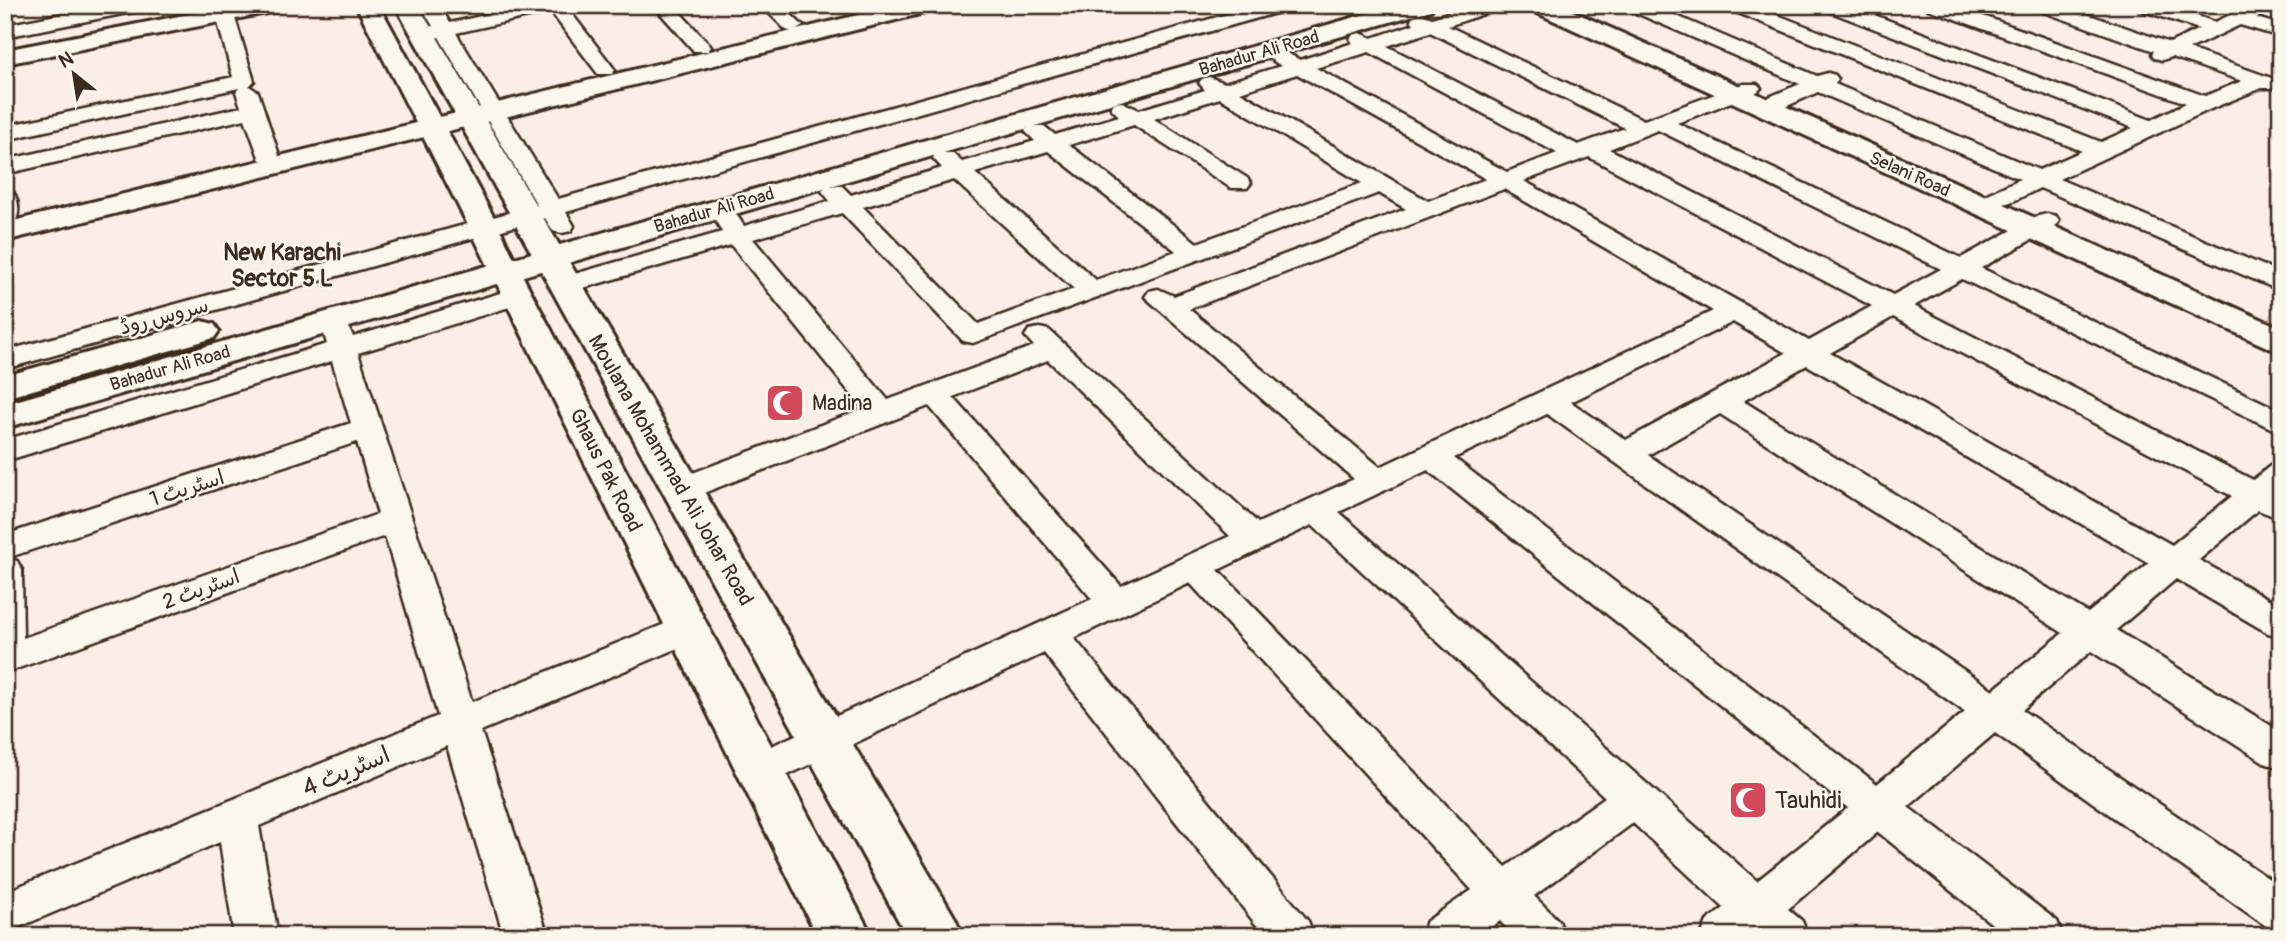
<svg xmlns="http://www.w3.org/2000/svg" width="2286" height="941" viewBox="0 0 2286 941" font-family="Pangolin,'Playpen Sans Arabic',sans-serif">
	<style>
		.lines { fill: none; stroke-linecap: round; stroke-linejoin: round }
		.minor-casing { stroke: #3b2a1e; stroke-width: 5 }
		.tertiary-casing { stroke: #3b2a1e; stroke-width: 6 }
		.secondary-casing { stroke: #3b2a1e; stroke-width: 6 }
		.primary-casing { stroke: #3b2a1e; stroke-width: 6 }
		.minor { fill: #fbf7ec; fill-rule: evenodd }
		.tertiary { fill: #fbf7ec; fill-rule: evenodd }
		.secondary { fill: #fbf7ec; fill-rule: evenodd }
		.primary { fill: #fbf7ec; fill-rule: evenodd }
		.labels { text-anchor: middle; stroke-width: 5; stroke-linejoin: round; paint-order: stroke }
		.far-street-label { font-size: 18px; fill: #3b2a1e; stroke: #fbf7ec }
		.street-label { font-size: 21px; fill: #3b2a1e; stroke: #fbf7ec }
		.poi-label { font-size: 21px; fill: #3b2a1e; stroke: #fbf7ec; text-anchor: start }
		.neighbourhood-label { font-size: 23px; font-weight: bold; fill: #3b2a1e; stroke: #fbf7ec }
		.near-street-label { font-size: 24px; fill: #3b2a1e; stroke: #fbf7ec }
		.near-poi-label { font-size: 24px; fill: #3b2a1e; stroke: #fbf7ec; text-anchor: start }
	</style>
	<rect width="100%" height="100%" fill="#fbeee4"/>
	<filter id="ink" filterUnits="userSpaceOnUse"><feTurbulence type="fractalNoise" baseFrequency=".0143" numOctaves="2"/><feDisplacementMap in="SourceGraphic" scale="14" xChannelSelector="R" yChannelSelector="G"/><feConvolveMatrix kernelMatrix="1 2 1 2 8 2 1 2 1" color-interpolation-filters="sRGB"/></filter>
	<g filter="url(#ink)">
		<g class="lines">
			<g class="minor-casing">
				<path id="minor" d="M108,5h39l-9,6 -133,26v-12z
					M213,5h18l23,76 -5,5 9,6 21,63 -3,5h-16l-15,-41 -240,55v-14l236,-53 -5,-15 3,-4 -234,52v-14l228,-49z
					M420,5h19l11,18 79,-18h36l47,61 3,4 -3,4h-14l-47,-62 -95,21 102,166 703,-194h31l-2,4 -724,203 8,14 -3,5 -9,2 -9,-2 -8,-13 -540,151v-18l532,-146 -98,-168 -15,3 -10,-6 3,-4 16,-4z
					M653,5h20l35,38 3,4 -3,4h-14z
					M761,5h20l22,21 -10,6 -7,-2z
					M866,5h20v1l-9,6z
					M1472,5h29l-2,4 -51,17 196,94 99,-36h14l4,4 -4,4 -80,31 284,135 77,-42 9,-2 9,2 3,5 -3,5 -75,42 300,143v22l-319,-154 -48,27 339,174 17,-14 11,-4v28l-3,3 3,1v25l-23,-9 -59,50 82,46v30l-13,-3 -92,-54 -60,51 165,102v36l-14,-4 -176,-113 -69,59 259,177v45l-15,-6 -271,-193 -87,74 149,114 6,15h-56l-129,-104 -90,77 14,12 6,15h-107l6,-15 17,-13 -91,-85 -99,73 25,25 6,15h-51l-14,-15 -21,15h-58l6,-15 45,-31 -282,-307 -116,55 234,283 6,15h-49l-221,-283 -271,129 -14,5 -14,-5 -6,-12 6,-12 347,-159 -163,-193 -236,91 -11,3 -11,-3 -5,-8 5,-8 192,-72 -132,-164 -165,48 -9,-2 -4,-6 4,-6 165,-47 -7,-13 3,-5 9,-2 9,2 8,12 86,-25 -8,-10 4,-5h16l9,9 91,-27 -9,-10 3,-5h16l10,9 73,-21 -10,-10 3,-5h16l11,9 64,-19 -8,-8 3,-5 8,-1 17,8 66,-20 -6,-7 3,-4 7,-2 16,6 56,-17 -24,-16 3,-4h14l26,14 53,-17 -3,-4 3,-4 7,-2 12,5 42,-14 -3,-4 3,-4 7,-2 11,4zM1430,32l195,96 -47,17 -191,-99zM1369,52l188,101 -50,19 -191,-104zM1297,74l189,105 -58,22 -188,-109zM1220,98l142,85 -165,60 -128,-98 65,-20 97,63h16l4,-5 -4,-5 -93,-59zM1658,130l283,139 -48,26 -284,-146zM1048,151l128,100 -80,29 -121,-107zM1589,157l283,149 -63,35 -285,-160zM954,180l120,109 -96,35 -115,-117zM1504,189l209,122 -333,156 -191,-158zM1379,193l27,16 -232,87 -16,-7 -9,2 -4,6 209,182 -96,44 -209,-193 -10,-2 -10,2 -4,6 9,10 -146,54 -135,-161 89,-26 121,128 10,2zM1893,317l339,179 -60,49 -342,-192zM1733,322l53,31 -160,87 -55,-38zM1048,360l182,176 -109,50 -168,-189zM1807,365l342,198 -61,50 -345,-212zM1547,414l418,298 -88,72 -423,-326zM1720,414l343,219 -70,57 -345,-235zM1428,470l420,338 -91,73 -418,-369zM1312,525l293,272 -99,70 -288,-297z
					M1625,5h26l166,71 11,-3 7,2 3,4 -3,5 204,86 43,-19 -354,-142 -2,-4h26l349,137 32,-14 -310,-119 -2,-4h27l303,115 35,-17 -258,-94 -2,-4h27l252,91 37,-15 -70,-24 -10,3 -7,-2 -3,-4 2,-3 -119,-42 -2,-4h28l109,38 29,-14 -61,-20 -2,-4h28l51,17 37,-17h25l-21,13 25,7v12l-41,-12 -51,24 88,31 3,4 -3,4h-15l-49,20 -154,71 222,94v18l-241,-103c-16,7 -35,21 -53,16l-3,-5 3,-5 33,-15 -202,-87 -33,15h-16l-3,-5 3,-5 31,-13 -173,-75z
					M5,190l8,2c6,8 7,22 2,30l-9,2z
					M517,288l9,2 4,6 -4,6 -168,51 114,349 215,-87 13,4 5,10 -5,10 -219,92 67,205h-44l-57,-190 -188,80 19,110h-44l-14,-94 -215,91v-41l433,-176 -53,-180 -380,137v-138l346,-112 -19,-62 -327,100v-21l322,-96 -7,-23 4,-6 10,-2 10,2 9,22zM357,442l21,72 -355,124 -1,-68 -5,-9 -10,-3z"/>
			</g>
			<g class="tertiary-casing">
				<path id="tertiary" d="M235,5h48l-3,5 -8,2 -267,52v-14z
					M899,5h40l-3,5 -931,231v-18z
					M1528,5h31l722,323v23l-12,-3 -738,-338z"/>
			</g>
			<g class="secondary-casing">
				<path id="secondary" d="M356,5h23l121,224 20,42 352,665h-55l-347,-707z
					M395,5h23l537,913 8,18h-56z"/>
			</g>
			<g class="primary-casing">
				<path id="primary" d="M1397,5h37l-3,5 -1426,418v-24z
					M202,321l12,3 5,7 -5,7 -209,60v-22z"/>
			</g>
			<use href="#minor" class="minor"/>
			<use href="#tertiary" class="tertiary"/>
			<use href="#secondary" class="secondary"/>
			<use href="#primary" class="primary"/>
		</g>
	</g>
	<defs>
		<g id="mosque-square" transform="scale(2.0125)"><rect x="-9" y="-9" width="18" height="18" rx="4" fill="#d1495b" stroke="#fbf7ec"/><path d="M3.5-4.9A6 6 0 1 0 3.5 4.9A5 5 0 1 1 3.5-4.9Z" fill="#fff"/></g>
	</defs>
	<g fill-rule="evenodd">
		<use href="#mosque-square" x="785" y="403"/>
		<use href="#mosque-square" x="1748" y="800"/>
	</g>
	<g class="labels">
		<g class="far-street-label">
			<text transform="translate(1259 53) rotate(-16)" y="6">Bahadur Ali Road</text>
			<text transform="translate(1910 174) rotate(24)" y="6">Selani Road</text>
			<text transform="translate(714 210) rotate(-16)" y="6">Bahadur Ali Road</text>
			<text transform="translate(170 368) rotate(-16)" y="6">Bahadur Ali Road</text>
		</g>
		<g class="street-label">
			<text transform="translate(164 316) rotate(-15)" y="7">سروس روڈ</text>
			<text transform="translate(606 470) rotate(63)" y="7">Ghaus Pak Road</text>
			<text transform="translate(671 470) rotate(60)" y="7">Moulana Mohammad Ali Johar Road</text>
			<text transform="translate(187 488) rotate(-18)" y="7">اسٹریٹ 1</text>
			<text transform="translate(201 589) rotate(-20)" y="7">اسٹریٹ 2</text>
		</g>
		<g class="poi-label">
			<text x="812" y="410">Madina</text>
		</g>
		<g class="neighbourhood-label">
			<text x="282" y="260">New Karachi<tspan x="282" dy="26">Sector 5 L</tspan></text>
		</g>
		<g class="near-street-label">
			<text transform="translate(346 771) rotate(-23)" y="8">اسٹریٹ 4</text>
		</g>
		<g class="near-poi-label">
			<text x="1775" y="808">Tauhidi</text>
		</g>
	</g>
	<rect width="2286" height="941" fill="none" stroke="#fbf7ec" stroke-width="28"/>
	<rect x="14" y="14" width="2258" height="913" fill="none" stroke="#3b2a1e" stroke-width="2.5" filter="url(#ink)"/>
	<g transform="translate(74 74) rotate(330)" stroke="#fbf7ec" stroke-width="5" paint-order="stroke">
	<path d="M0-5L12 26L0 18L-12 26Z" fill="#3b2a1e"/>
	<text y="-10" font-size="19" font-weight="bold" text-anchor="middle" fill="#3b2a1e">N</text>
	</g>
</svg>
